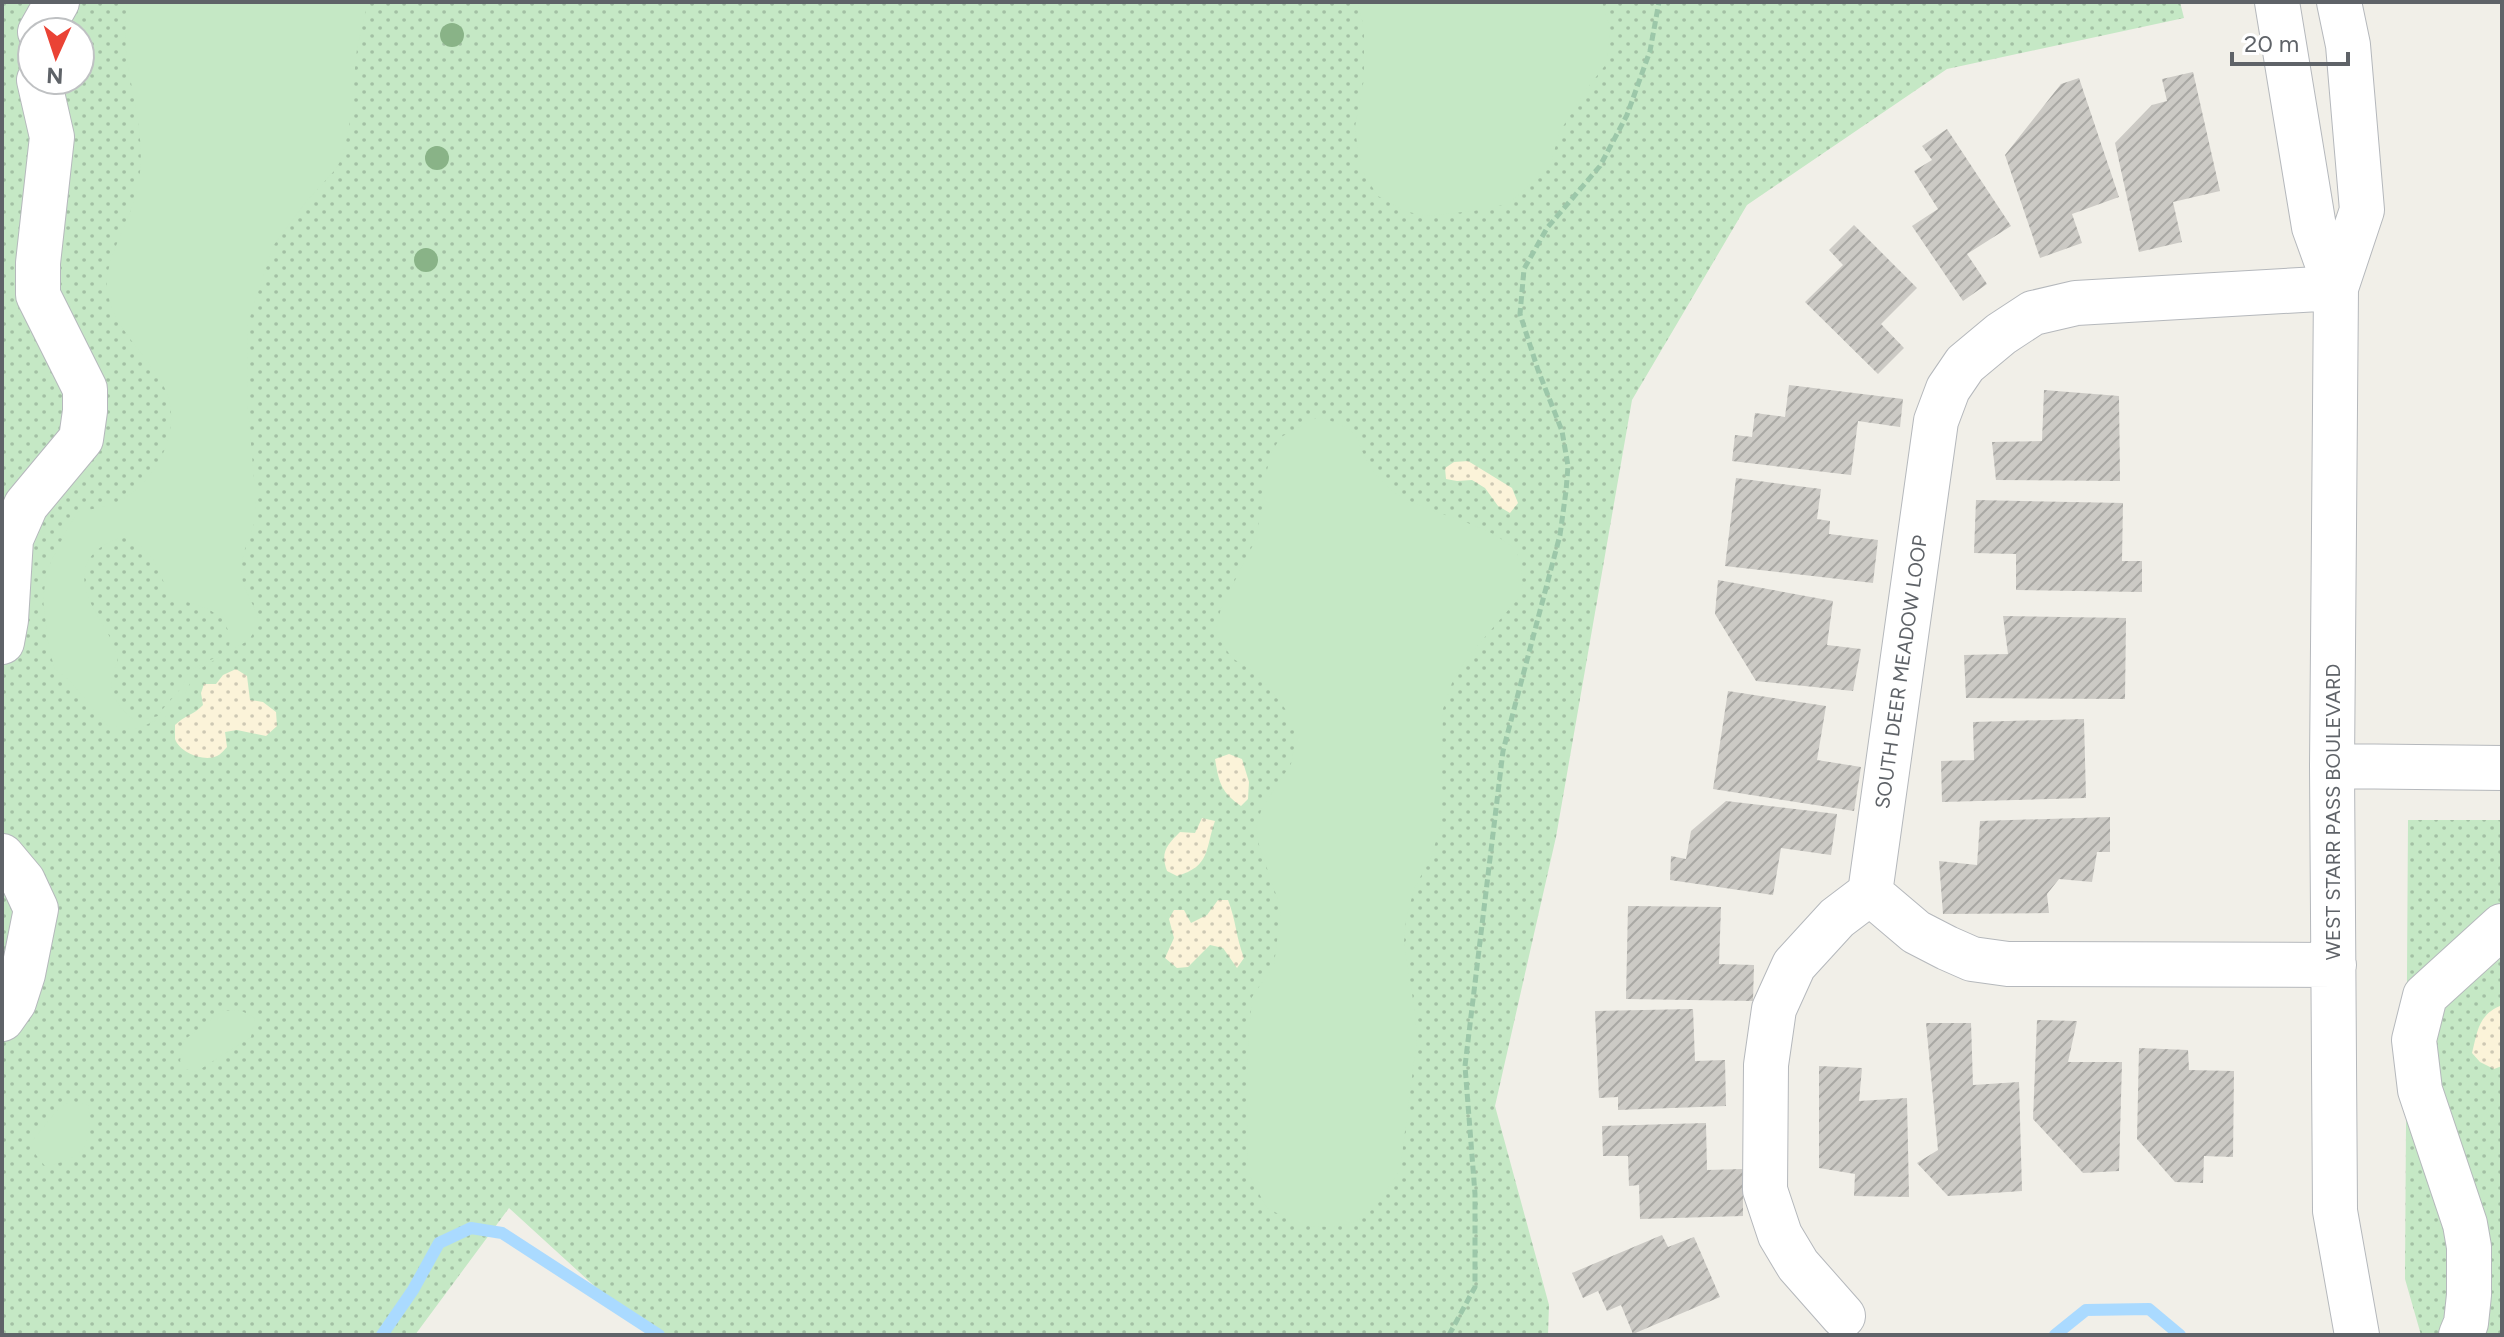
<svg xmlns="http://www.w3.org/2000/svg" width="2504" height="1337" viewBox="0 0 2504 1337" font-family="Figtree,sans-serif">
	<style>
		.grass { fill: url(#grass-dots); fill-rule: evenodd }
		.sand { fill: url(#sand-dots) }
		.garden { fill: #c5e8c5; fill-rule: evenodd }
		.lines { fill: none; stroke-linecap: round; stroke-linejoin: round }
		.stream { stroke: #aadaff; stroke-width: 12 }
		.building { fill: url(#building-hatch) }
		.minor-casing { stroke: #b5b8bc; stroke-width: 46 }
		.path { stroke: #9cc7a9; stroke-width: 5; stroke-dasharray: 8 4; stroke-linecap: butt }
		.minor { stroke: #fff; stroke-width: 44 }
		.tree { fill: #89b387 }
		.labels { text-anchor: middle; stroke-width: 8; stroke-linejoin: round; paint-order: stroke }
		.street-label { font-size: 20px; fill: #5f6368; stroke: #fff }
	</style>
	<defs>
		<pattern id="grass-dots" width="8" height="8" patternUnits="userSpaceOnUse" patternTransform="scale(2)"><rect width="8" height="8" fill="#c5e8c5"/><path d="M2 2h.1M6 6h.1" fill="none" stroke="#a3c0a4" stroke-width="1.8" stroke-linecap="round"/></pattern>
		<pattern id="sand-dots" width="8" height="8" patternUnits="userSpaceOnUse" patternTransform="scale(2)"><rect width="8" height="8" fill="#fbf3d9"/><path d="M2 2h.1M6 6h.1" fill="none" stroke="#cec8b4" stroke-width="1.8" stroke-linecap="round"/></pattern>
		<pattern id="building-hatch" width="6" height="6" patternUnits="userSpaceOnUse" patternTransform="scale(2)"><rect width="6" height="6" fill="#cccac5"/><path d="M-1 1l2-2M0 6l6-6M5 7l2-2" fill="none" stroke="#a9a8a4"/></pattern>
	</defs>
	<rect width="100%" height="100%" fill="#f1efe8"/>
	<path class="grass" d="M2,2h2178l4,16 -237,51 -200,136 -115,195 -76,437 -61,269 54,199 -1,30h-900l-139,-127 -94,127h-413zM32,32h48v48h-48z
		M2408,820h94v515h-81l-16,-56z"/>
	<path class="sand" d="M1468,461l44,27 6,15 -8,10 -12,-7 -13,-18 -13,-8 -15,1 -11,-2 -1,-11 9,-6z
		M236,669l11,7 3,24 13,2 13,10 1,14 -11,10 -29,-6 -12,2 2,15c-3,3 -6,7 -10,9 -13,6 -37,-3 -42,-17 0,-2 0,-11 0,-14 9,-9 20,-11 28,-20l-2,-12 3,-9h12l7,-9z
		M1229,754l13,5 7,23 -1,17 -7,7c-20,-14 -22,-23 -26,-47z
		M1202,818l13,3c-10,28 -4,45 -38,55l-10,-5c-7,-19 0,-26 13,-39l15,1z
		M1218,900h10c8,20 8,38 16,58l-7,10 -14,-20 -13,-3 -22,22 -11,1 -12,-10 9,-20 -5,-19 5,-9h10l7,13 16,-8z
		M2502,1005v61l-8,3 -14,-7 -8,-9c6,-23 6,-38 30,-48z"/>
	<path class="garden" d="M127,2h241l-11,46 -8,80 -7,30 -7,12 -29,32 -33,44 -25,77 -1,75 9,103 -2,23 -10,28 -3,16 2,16 15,32 -3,14 -6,10 -53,31 -13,27 -17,18 -29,13 -29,-3 -38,-45 -15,-12 -6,-19 -6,-51 4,-29 20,-41 11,-17c14,-3 29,-5 41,-11 38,-18 66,-74 45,-114 -17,-34 -53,-60 -57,-99 -3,-26 22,-67 29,-93 13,-51 -4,-94 -10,-144 -1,-16 0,-33 1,-49zM125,537l17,10 13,15 10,23 14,14 29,10 14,9 9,18 -3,15c-11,8 -32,13 -40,22 -3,4 -3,8 -5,12 -7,11 -18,19 -25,31l-11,3 -15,-1c-16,-14 -26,-26 -18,-48 3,-8 5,-9 2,-18 -6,-21 -25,-41 -30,-62 -8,-30 13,-47 39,-53z
		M1357,2h245l8,26 -3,35 -22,28 -26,42 -9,34 -42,37 -35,7 -46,5 -23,-5 -26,-15 -13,-20 -7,-24 -3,-25 9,-48v-52z
		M1318,417c12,4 29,8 38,19 3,4 4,12 7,17 7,15 18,29 31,39 31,23 108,32 125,65 4,10 3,26 3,37l-55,64 -14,22 -10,29 -3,119 -9,29 -17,32 -8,31 -2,22 11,71 2,25 -17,132 -21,32 -15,15 -15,7 -17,3 -21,-1 -23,-7 -21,-11 -15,-27 -5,-18 1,-113 4,-53 22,-32 7,-56 -22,-64 -3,-19 6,-18 29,-44 3,-16v-22l-8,-16 -15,-20 -17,-18 -22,-14 -17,-25 6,-25 33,-65 11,-46 1,-23 6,-23 9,-14z
		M240,1010l15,8 -4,19 -55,35 -11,-3 -5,-8 4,-21 38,-29z
		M72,1101l16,4c7,37 -4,55 -43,61l-9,-11 -3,-15 26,-32z"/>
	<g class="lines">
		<path class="stream" d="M382,1335l31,-45 26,-47 32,-15 31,5 157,102
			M2055,1335l31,-25 63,-1 31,26"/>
	</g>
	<path class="building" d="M2193,72l27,119 -47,11 9,40 -43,10 -24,-109 37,-38 15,-4 -5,-22z
		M2079,78l40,119 -47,17 10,29 -42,15 -35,-103 56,-71z
		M1947,129l64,97 -44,28 20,30 -24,17 -51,-75 26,-17 -24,-38 18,-11 -10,-14z
		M1854,225l63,63 -36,36 23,24 -26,26 -73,-72 38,-37 -14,-15z
		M1789,385l114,14 -3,28 -42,-6 -7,54 -119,-14 3,-26 17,2 3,-24 30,4z
		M2044,390l75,6 1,85 -124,-1 -4,-38 50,-1z
		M1736,478l85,11 -4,30 13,2 -1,13 49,6 -5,43 -148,-17z
		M1976,500l147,3 -1,58h20v31l-126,-2v-36l-42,-1z
		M1718,580l115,21 -6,44 34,4 -8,42 -97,-10 -41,-67z
		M2003,616l123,2 -1,81 -159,-1 -2,-43 44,-1z
		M1728,691l98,15 -9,54 44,7 -7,44 -141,-22z
		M2084,719l2,79 -144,4 -1,-41 33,-1 -1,-38z
		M1726,801l111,13 -6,41 -50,-7 -8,47 -103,-15 1,-24 15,3 5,-28z
		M2110,817v35h-13l-5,30 -33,-3 -12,15 2,19 -106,1 -4,-53 38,4 3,-44z
		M1628,906l93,1 -2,57 35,1 -1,36 -127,-2z
		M1693,1009l2,52 30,-1 1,46 -108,4v-13l-19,1 -4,-87z
		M2037,1020l40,1 -9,41h54l-3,109 -36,2 -50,-54z
		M1926,1023h45l2,62 46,-3 3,109 -74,5 -31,-33 21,-13z
		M2139,1048l49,2 1,20 45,1 -1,86 -29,-1 -1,27 -28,-1 -38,-43z
		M1819,1066l43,2 -3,33 48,-3 2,99 -55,-1 1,-22 -36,-6z
		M1706,1123l1,47 36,-1v47l-103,3 -1,-34 -10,1 -1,-30h-25l-1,-30z
		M1662,1235l6,12 26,-10 26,60 -87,37 -12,-29 -14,6 -9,-20 -15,7 -11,-25z"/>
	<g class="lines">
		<g class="minor-casing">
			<path id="minor" d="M2277,2l37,225 22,61
				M2339,2l9,43 14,165 -26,78 -4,478 3,445 22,124
				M40,32l17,-30
				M2,642l4,-22 5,-81 15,-34 55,-66 4,-28v-22l-47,-94v-32l14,-126 -13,-57
				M2332,766l170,2
				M2,856l21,25 13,28 -13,65 -9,28 -12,17
				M2334,965l-326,-1 -36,-5 -25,-11 -31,-16 -46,-39 66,-472 12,-32 17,-25 36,-30 32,-21 43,-10 260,-15
				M1843,1316l-45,-51 -18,-30 -15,-45 1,-125 8,-56 20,-44 43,-47 33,-25
				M2461,1335l5,-12 3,-28v-48l-4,-23 -45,-134 -6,-50 11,-44 77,-70"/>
		</g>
		<path class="path" d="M1449,1335l26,-48v-93l-10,-128 38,-315 57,-216 6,-44 2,-25 -6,-35 -24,-61 -18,-56 4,-45 23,-41 53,-62 27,-51 23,-64 9,-49"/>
		<use href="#minor" class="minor"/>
	</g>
	<g class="tree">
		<circle cx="452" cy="35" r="12"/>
		<circle cx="437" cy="158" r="12"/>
		<circle cx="426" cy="260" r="12"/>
	</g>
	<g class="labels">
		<g class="street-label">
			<text transform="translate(1901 672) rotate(-82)" y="7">SOUTH DEER MEADOW LOOP</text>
			<text transform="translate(2333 812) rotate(-90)" y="7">WEST STARR PASS BOULEVARD</text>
		</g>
	</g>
	<rect width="2504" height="1337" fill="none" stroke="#5f6368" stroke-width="8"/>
	<g transform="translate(56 56) rotate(183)"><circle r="38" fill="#ffffff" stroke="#bfc1c3" stroke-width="2"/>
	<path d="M0-6L14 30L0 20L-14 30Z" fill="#ea4335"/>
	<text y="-12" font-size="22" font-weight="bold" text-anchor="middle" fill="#5f6368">N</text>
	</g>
	<path d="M2232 52v12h116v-12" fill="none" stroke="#5f6368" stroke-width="4"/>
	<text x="2244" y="52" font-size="24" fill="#5f6368" stroke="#ffffff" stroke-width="6" paint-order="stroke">20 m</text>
</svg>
